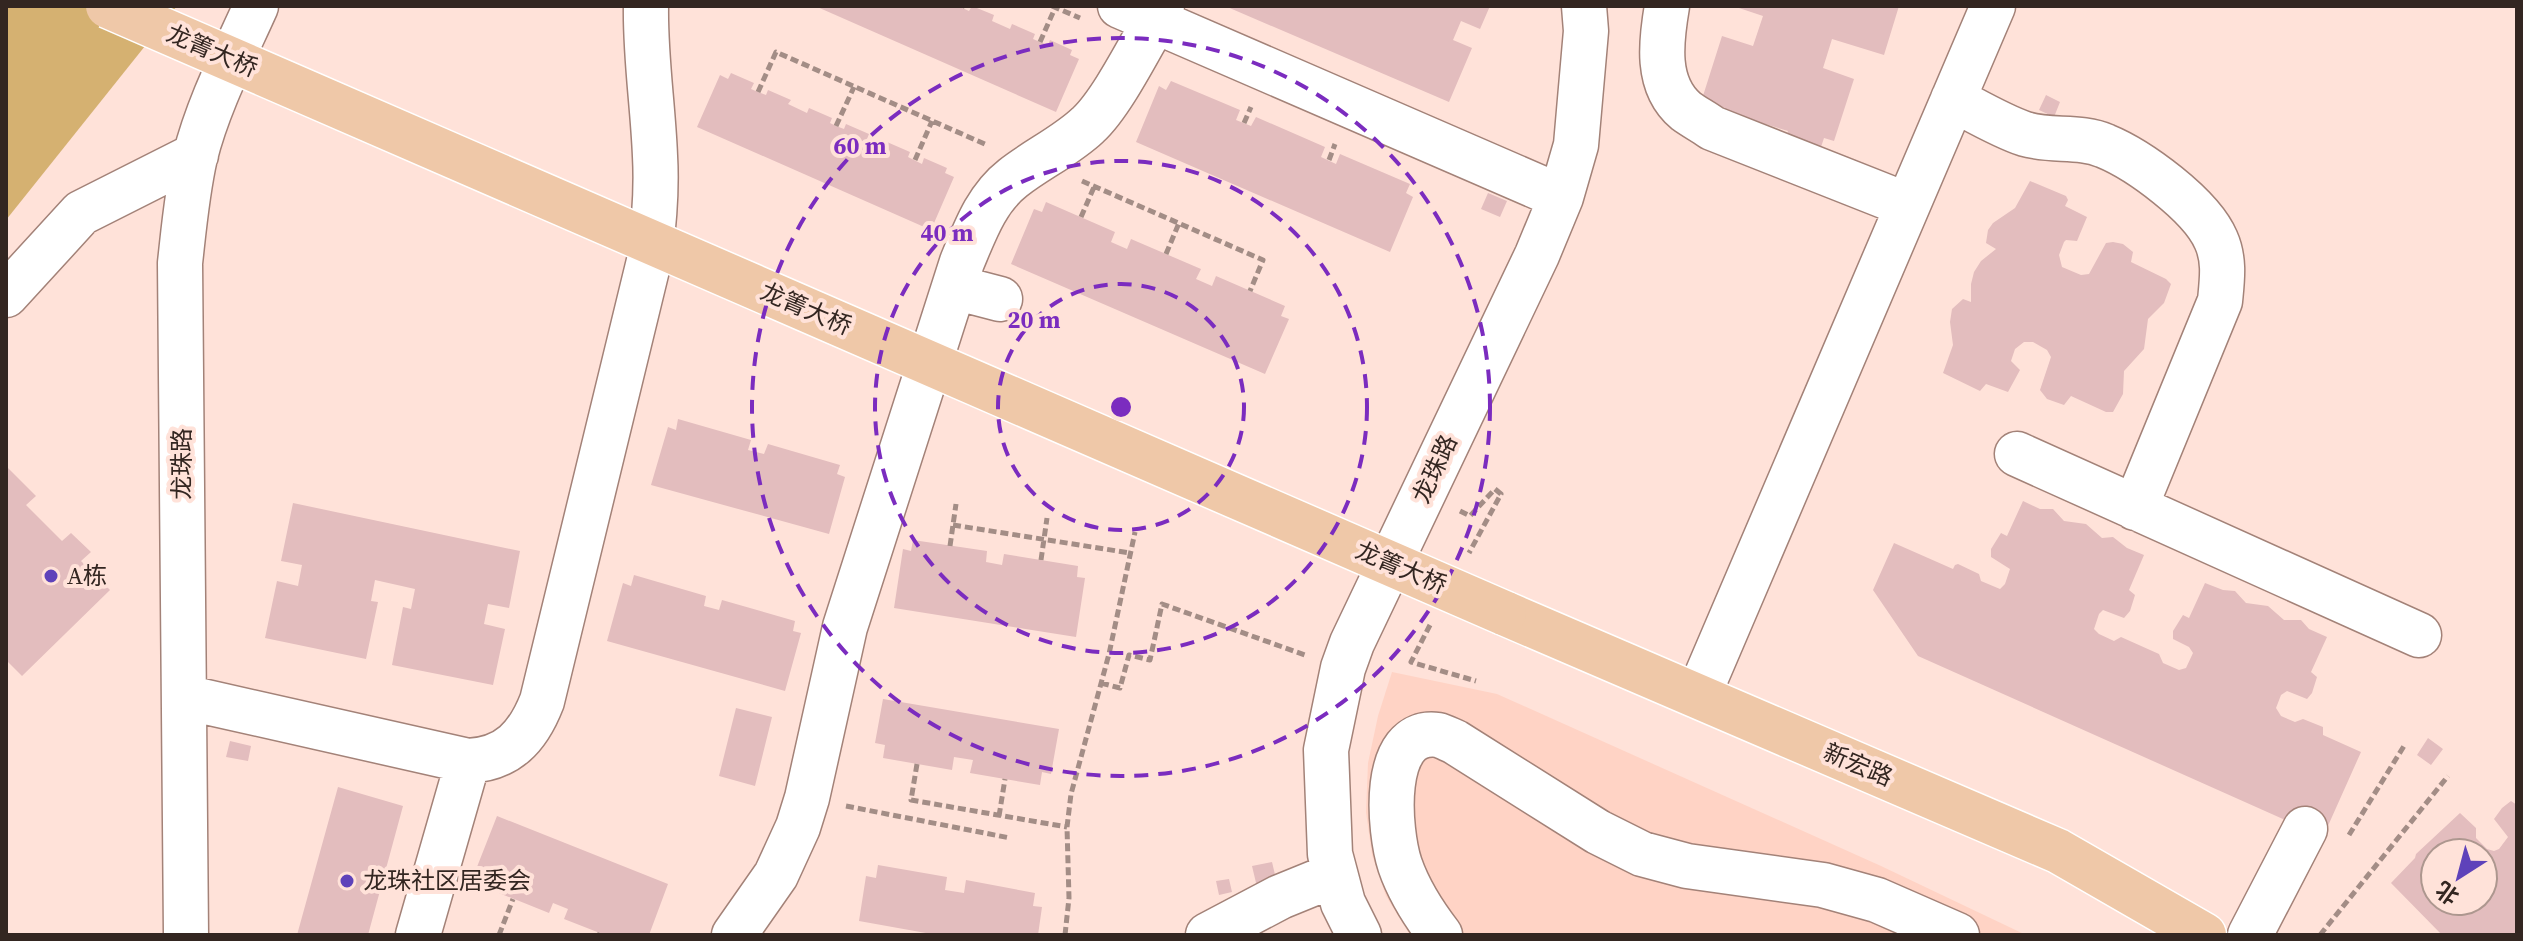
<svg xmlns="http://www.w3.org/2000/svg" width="2523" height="941" viewBox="0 0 2523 941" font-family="'Source Serif 4','Noto Sans SC',serif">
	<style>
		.built { fill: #ffd3c5 }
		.green { fill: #d5b171 }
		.building { fill: #e3bdbe; fill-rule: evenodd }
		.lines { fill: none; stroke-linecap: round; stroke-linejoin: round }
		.minor-casing { stroke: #a38278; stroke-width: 47 }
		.major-casing { stroke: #fff; stroke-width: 47 }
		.path { stroke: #a38d86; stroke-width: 5; stroke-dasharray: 8 4; stroke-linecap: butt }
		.minor { stroke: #fff; stroke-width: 44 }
		.major { stroke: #efc8a8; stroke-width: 44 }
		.major-bridge-casing { stroke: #fff; stroke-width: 47; stroke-linecap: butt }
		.major-bridge { stroke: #efc8a8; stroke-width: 44 }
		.ring { fill: none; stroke: #7b2cbf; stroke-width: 4; stroke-dasharray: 14 10 }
		.poi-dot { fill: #5e42ba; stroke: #ffe2d9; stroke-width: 3 }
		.labels { text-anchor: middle; stroke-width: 8; stroke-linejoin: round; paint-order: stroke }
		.street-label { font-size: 24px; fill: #332621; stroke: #ffe2d9 }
		.poi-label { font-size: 24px; fill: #332621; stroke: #ffe2d9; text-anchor: start }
		.centre { fill: #7b2cbf; stroke: #ffe2d9; stroke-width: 4 }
		.ring-label { font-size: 24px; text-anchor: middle; font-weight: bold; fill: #7b2cbf; stroke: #ffe2d9; stroke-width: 8; stroke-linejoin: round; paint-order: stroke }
	</style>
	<rect width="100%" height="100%" fill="#ffe2d9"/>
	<path class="built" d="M1392,672l105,22 384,172 145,69h-616l-24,-39 -14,-41 -6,-43 2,-49 10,-47z"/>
	<path class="green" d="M6,6h171l-171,214z"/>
	<path class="building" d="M815,6h143l11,5 3,-5 22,9 -2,6 18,8 2,-5 23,10 -2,5 7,3 8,3 2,-5 22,10 -2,5 9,4 -23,53z
		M1225,6l156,1 109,-1 -10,23 -19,-8 -8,19 19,8 -23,54z
		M1733,6h166l-15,49 -52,-16 -9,29 31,11 -20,62 -10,-3 -3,9 -34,-11 1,-5 -42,-13 -2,4 -42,-23 20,-63 31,10 10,-30z
		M731,73l23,10 -3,6 7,3 8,3 2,-5 23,10 -3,4 19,9 2,-5 23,10 -2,5 6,3 8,3 2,-5 23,10 -2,5 18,8 2,-5 23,10 -2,5 14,7 2,-6 23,10 -2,5 9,4 -23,53 -234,-103 23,-52 8,4z
		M1171,81l69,29 -4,10 15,6 5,-9 69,30 -4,10 15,7 4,-10 70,30 -4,9 7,4 -23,55 -254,-110 23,-56 7,4z
		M2046,95l14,7 -6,15 -15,-7z
		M2030,181l36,15 2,4 -3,6 22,11 -10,24 -11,-1 -2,2 -5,13 3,12 19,8 8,-1 17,-31 7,-1 10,2 10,8 -2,10 35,17 5,5 -7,19 -16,16 -4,30 -20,22 -1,23 -10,18h-7l-35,-16 -7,9 -17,-6 -7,-9 11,-33 -4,-7 -14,-8h-9l-9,7 -4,12 9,9 -12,22 -22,-8 -6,7 -37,-18 10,-28 -3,-23 2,-13 11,-10 8,3v-18l3,-12 7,-11 15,-12 -10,-6 2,-13 5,-7 22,-15z
		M1488,193l19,8 -7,16 -19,-8z
		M1046,202l69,30 -4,10 16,7 4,-10 70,30 -5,10 16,7 4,-10 69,30 -4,10 8,3 -24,55 -254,-110 23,-55 8,3z
		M678,419l73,21 -3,10 16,4 4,-10 72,21 -3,9 8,3 -16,57 -178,-49 17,-58 8,3z
		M6,466l30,30 -10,9 36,36 9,-8 20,19 -10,9 29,29 -88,86 -16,-16z
		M2023,501l17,8h13l11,12 22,3 16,14 11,-1 14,11 17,7 -15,35 6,5 -5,16 -6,7 -21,-8 -4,4 -5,15 5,5 15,7 7,-4 38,17 4,9 16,7 7,-2 7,-15 -4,-6 -16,-8v-8l10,-16 6,3 16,-35 18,7 12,1 11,12 22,3 16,14h17l8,9 18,8 -16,35 6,5 -5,16 -5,6 -20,-8 -6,4 -5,13 5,8 14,6 8,-3 20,8v8l38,17 -38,85 -405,-181 -45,-66 21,-47 59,26 2,-4 3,-1 21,10 2,7 19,8 5,-5 5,-15 -19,-12v-8l10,-16 6,3z
		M293,503l227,48 -11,57 -21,-4 -4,20 21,5 -12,56 -101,-20 11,-58 8,2 4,-20 -40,-9 -4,21 7,1 -12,57 -101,-21 12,-57 21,5 4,-21 -21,-4z
		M913,540l74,11 -1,11 16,3 2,-11 74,12 -1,11 8,1 -9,59 -182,-29 9,-59 8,2z
		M634,575l72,21 -2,10 15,4 3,-10 73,21 -2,10 8,2 -16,58 -178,-50 16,-58 8,3z
		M883,699l176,30 -8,45 -9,-2 -2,13 -70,-12 3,-13 -19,-3 -2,13 -69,-12 2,-13 -10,-2z
		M736,708l36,9 -17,69 -36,-10z
		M2428,738l15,11 -12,16 -14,-10z
		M230,741l21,5 -3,15 -22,-4z
		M338,787l65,19 -35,129h-71z
		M2511,801l6,4v130h-75l-51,-52 24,-25 1,-4 44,-41 16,15v10l11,11 7,2 5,-2 9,-12 -14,-18 8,-11zM2435,853h48v48h-48z
		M497,816l171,68 -19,51h-44l-41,-16 4,-10 -15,-6 -4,10 -70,-28 4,-10 -8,-3z
		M1272,862l5,21 -20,4 -5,-21z
		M878,865l69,12 -2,13 19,3 2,-13 69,13 -2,13 9,1 -4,28h-101l-78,-14 7,-45 10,2z
		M1229,879l3,13 -13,3 -3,-14z"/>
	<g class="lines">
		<g class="minor-casing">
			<path id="minor" d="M1162,6l-7,15 406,176
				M1667,6c-6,35 -12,79 19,105 8,6 18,11 26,17l195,77
				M1953,99c23,12 48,27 72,35 26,8 55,1 80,12 34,14 96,59 111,94 9,20 6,40 4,61l-85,207
				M954,287l46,12
				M6,295l75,-82 115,-58
				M2017,454l402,181
				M1698,696l295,-690
				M184,697l284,64c40,-2 60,-24 74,-60l107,-440c5,-35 8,-70 6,-105 -2,-51 -10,-100 -9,-150
				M186,935l-6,-672c4,-36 7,-71 15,-106 13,-52 39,-102 61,-151
				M418,935l50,-174
				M734,935l42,-60 22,-48 9,-29 38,-171 117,-365c13,-31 24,-63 51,-84 24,-19 53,-32 75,-53 23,-21 50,-75 67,-104l-35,-15
				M1208,935l72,-38 54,-22
				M1359,935l-16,-32 -13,-49 -4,-104 17,-82 9,-25 185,-388 24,-58 15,-52 10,-114 -2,-25
				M1440,935c-17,-22 -31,-44 -40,-70 -11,-33 -21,-138 38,-130 5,1 12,5 17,7l143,90 44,22 45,12 136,19 54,15 80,35
				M2250,935l55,-106"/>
		</g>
		<g class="major-casing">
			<path id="major" d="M1504,613l554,238 146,84"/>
		</g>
		<path class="path" d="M1052,6l28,12
			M962,7l1,-1
			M1040,42l15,-34
			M758,92l18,-40 211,93
			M1244,123l7,-16
			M836,126l18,-39
			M915,160l17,-39
			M1329,160l6,-16
			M1082,181l181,79 -13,31
			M1081,217l13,-30
			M1166,254l13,-31
			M1460,511l10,5 25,-27 6,5 -32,59
			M953,525l177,28
			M950,546l6,-42
			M1041,560l6,-42
			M1430,625l-19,37 65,19
			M1101,683l19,5 9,-33 21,5 12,-56 143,51
			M917,764l-6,36 156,27
			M846,806l164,32
			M999,816l6,-37
			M2349,835l55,-89
			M499,935l14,-36
			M599,935l1,-2
			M1065,935l4,-37 -2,-71 4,-33 38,-140 26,-122
			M2320,935l128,-159"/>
		<use href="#minor" class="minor"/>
		<use href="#major" class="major"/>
		<g class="major-bridge-casing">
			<path id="major-bridge" d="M108,6l1396,607"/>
		</g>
		<use href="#major-bridge" class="major-bridge"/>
	</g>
	<g class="ring">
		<circle cx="1121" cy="407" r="123"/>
		<circle cx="1121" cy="407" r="246"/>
		<circle cx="1121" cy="407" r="369"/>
	</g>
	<g class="poi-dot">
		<circle cx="51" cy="576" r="8"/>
		<circle cx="347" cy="881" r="8"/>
	</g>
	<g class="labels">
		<g class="street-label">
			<text transform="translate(212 51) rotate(23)" y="8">龙箐大桥</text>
			<text transform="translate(806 309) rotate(23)" y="8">龙箐大桥</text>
			<text transform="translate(182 464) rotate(-90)" y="8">龙珠路</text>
			<text transform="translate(1435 469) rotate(-65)" y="8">龙珠路</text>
			<text transform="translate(1401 568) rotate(23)" y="8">龙箐大桥</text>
			<text transform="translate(1858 765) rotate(23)" y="8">新宏路</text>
		</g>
		<g class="poi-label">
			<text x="67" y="584">A栋</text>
			<text x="363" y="889">龙珠社区居委会</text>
		</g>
	</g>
	<circle cx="1121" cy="407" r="12" class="centre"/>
	<g class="ring-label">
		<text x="860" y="154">60 m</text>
		<text x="947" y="241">40 m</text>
		<text x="1034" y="328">20 m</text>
	</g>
	<rect width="2523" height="941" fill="none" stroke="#332621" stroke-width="16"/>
	<g transform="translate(2459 877) rotate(216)"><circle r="38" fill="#ffe2d9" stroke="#ad978f" stroke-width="2"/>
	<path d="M0-6L14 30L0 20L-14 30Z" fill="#5e42ba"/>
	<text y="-12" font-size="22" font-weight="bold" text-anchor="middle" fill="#332621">北</text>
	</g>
</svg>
